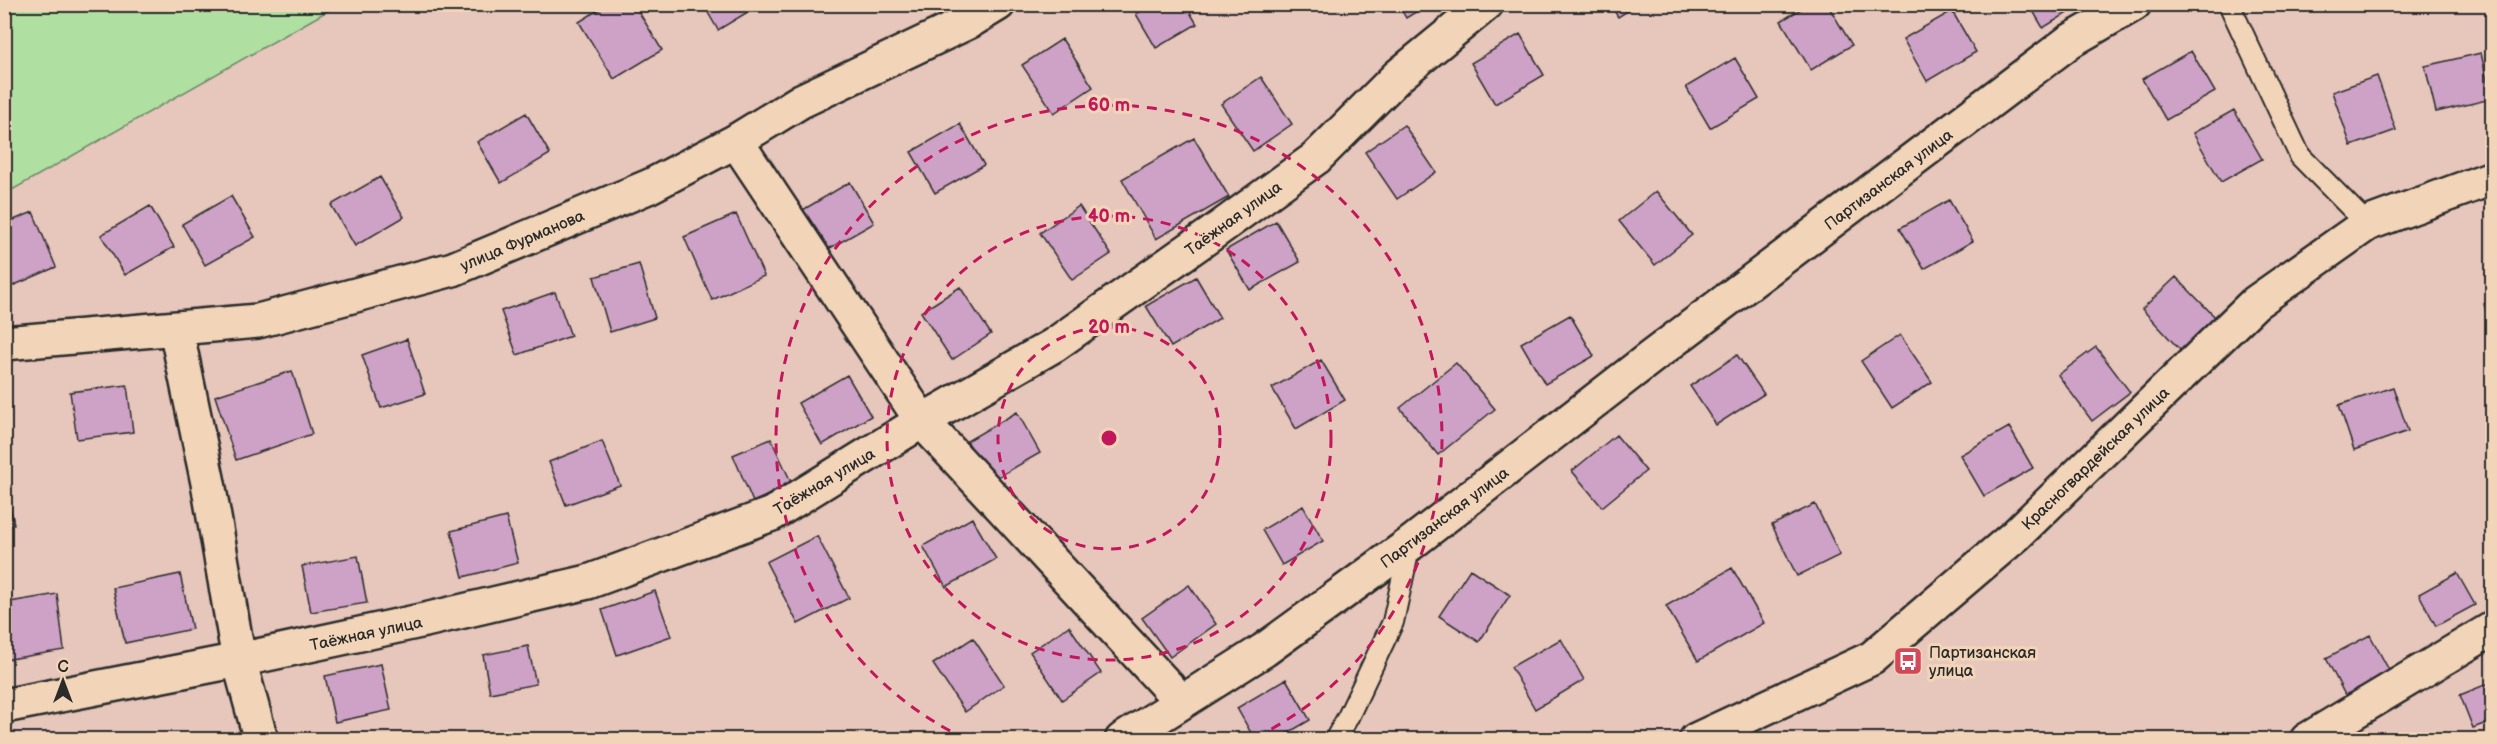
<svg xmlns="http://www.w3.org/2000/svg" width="2497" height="744" viewBox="0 0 2497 744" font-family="'Balsamiq Sans',sans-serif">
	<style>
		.green { fill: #afe0a1; stroke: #6d8666; stroke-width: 1.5 }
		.building { fill: #cda2c6; stroke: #2b2b2b; stroke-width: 1.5 }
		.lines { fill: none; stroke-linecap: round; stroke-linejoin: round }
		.lane-casing { stroke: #2b2b2b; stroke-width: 24 }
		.street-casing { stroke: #2b2b2b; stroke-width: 38 }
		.lane { stroke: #f2d5b8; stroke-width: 20 }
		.street { stroke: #f2d5b8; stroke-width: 33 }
		.ring { fill: none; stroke: #c2185b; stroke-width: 3; stroke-dasharray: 10 8 }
		.labels { text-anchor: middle; stroke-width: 6; stroke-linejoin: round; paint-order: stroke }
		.street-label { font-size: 16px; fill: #2b2b2b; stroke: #f2d5b8 }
		.poi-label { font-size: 16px; fill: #2b2b2b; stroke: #f2d5b8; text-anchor: start }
		.centre { fill: #c2185b; stroke: #f2d5b8; stroke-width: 3 }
		.ring-label { font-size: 18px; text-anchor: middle; font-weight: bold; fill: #c2185b; stroke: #f2d5b8; stroke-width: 6; stroke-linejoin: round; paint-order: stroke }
	</style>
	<rect width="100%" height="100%" fill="#e7c6bc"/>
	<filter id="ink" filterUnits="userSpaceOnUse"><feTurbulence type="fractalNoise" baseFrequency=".0167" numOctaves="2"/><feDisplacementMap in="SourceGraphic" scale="12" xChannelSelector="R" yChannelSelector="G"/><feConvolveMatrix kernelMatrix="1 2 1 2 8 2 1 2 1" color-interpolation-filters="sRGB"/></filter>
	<g filter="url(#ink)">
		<path class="green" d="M5,4h333v1l-333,189z"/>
		<path class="building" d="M608,4h26l28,46 -48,29 -35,-57z
			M703,4h58l-43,26z
			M1153,4h32l12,20 -41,24 -20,-34z
			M1398,4h31l-23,14z
			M1610,4h29l-21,13z
			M1809,4h18l25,41 -41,25 -30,-49z
			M2029,4h53l-39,24z
			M1952,11l24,41 -49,29 -24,-42z
			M1520,34l24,41 -49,29 -24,-41z
			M1062,39l31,48 -39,26 -32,-48z
			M2191,51l24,41 -49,28 -24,-41z
			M2481,53l10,46 -55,13 -11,-46z
			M1735,58l24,41 -49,29 -24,-41z
			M2377,76l19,54 -45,16 -19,-54z
			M1261,77l31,47 -39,27 -32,-47z
			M2234,110l28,49 -41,23 -28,-49z
			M526,113l24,41 -49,29 -24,-41z
			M960,124l24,41 -49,28 -24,-41z
			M1404,125l32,47 -39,27 -32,-47z
			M1194,138l35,59 -73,42 -34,-60z
			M380,177l24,40 -49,29 -24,-41z
			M850,182l24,41 -49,28 -24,-40z
			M1656,191l36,44 -37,30 -36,-44z
			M231,196l24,41 -50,28 -23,-41z
			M1949,200l24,41 -49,28 -24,-41z
			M150,206l24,41 -49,28 -24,-40z
			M1079,206l32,48 -39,26 -32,-47z
			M33,212l23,55 -46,20 -6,-13v-50z
			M736,214l28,62 -52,24 -28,-63z
			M1276,221l24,41 -50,28 -24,-40z
			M639,264l16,54 -45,14 -16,-55z
			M1196,277l24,41 -49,29 -25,-41z
			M2176,277l40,41 -35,33 -39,-42z
			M960,287l31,47 -39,26 -31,-48z
			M555,292l16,44 -54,19 -16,-44z
			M2492,301v28l-8,-25z
			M1570,315l24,41 -49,28 -24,-41z
			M1900,335l32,47 -40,26 -31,-47z
			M407,339l18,55 -44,14 -19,-53z
			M2096,347l34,45 -38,29 -34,-46z
			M1737,355l27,39 -48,31 -26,-39z
			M1321,360l24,40 -49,29 -24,-41z
			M1456,363l39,46 -57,46 -38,-47z
			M292,371l20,63 -76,26 -21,-64z
			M847,375l24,41 -49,29 -24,-42z
			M127,385l6,47 -56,7 -7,-47z
			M2393,387l15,44 -54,19 -15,-45z
			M1017,412l23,41 -49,28 -24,-40z
			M2009,427l24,41 -49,28 -24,-41z
			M1616,435l30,36 -44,36 -30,-36z
			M771,439l21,45 -39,18 -20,-47z
			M602,441l18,44 -54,20 -17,-43z
			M4,478l10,46 -10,2z
			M1815,504l25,51 -43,21 -25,-51z
			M1303,506l20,35 -41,24 -20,-35z
			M506,517l12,46 -55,14 -12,-46z
			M972,518l24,41 -50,28 -23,-41z
			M817,536l32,62 -51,26 -32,-62z
			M358,556l9,47 -56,9 -9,-46z
			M1732,568l32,55 -66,38 -32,-55z
			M1470,569l40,26 -31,47 -40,-26z
			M2457,573l18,32 -39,21 -17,-32z
			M180,574l12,55 -67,14 -12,-55z
			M1189,585l27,39 -46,33 -28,-39z
			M655,591l16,45 -54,19 -15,-45z
			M57,594l7,56 -60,10v-57z
			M1069,626l32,47 -39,27 -32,-48z
			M2370,635l20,37 -45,23 -19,-37z
			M973,638l31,47 -39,27 -32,-48z
			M1561,639l23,41 -49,29 -24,-42z
			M528,646l8,38 -46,9 -7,-38z
			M381,664l10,46 -56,12 -10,-46z
			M1286,679l24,41 -34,20h-21l-18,-32z
			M2492,682v39l-19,7 -13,-33z"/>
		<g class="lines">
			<g class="lane-casing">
				<path id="lane" d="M2229,4l71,152 67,68
					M1335,740l13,-23 45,-95 17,-78"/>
			</g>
			<g class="street-casing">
				<path id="street" d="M736,141l186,280 259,280
					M176,329l32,154 31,177 22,80
					M4,343l254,-22 195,-52 197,-83 86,-45 65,-40 169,-80 28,-17
					M4,706l235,-46 186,-40 163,-38 184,-68 150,-93 132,-76 156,-110 106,-77 82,-82 88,-72
					M1122,740l142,-90 146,-106 240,-186 420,-317 64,-37
					M1696,740l176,-82 144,-123 239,-232 112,-79 125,-46
					M2307,740l185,-111"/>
			</g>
			<use href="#lane" class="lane"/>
			<use href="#street" class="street"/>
		</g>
	</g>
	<g class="ring">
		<circle cx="1109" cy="438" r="111"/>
		<circle cx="1109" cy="438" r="222"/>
		<path d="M966 739A333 333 0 1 1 1252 739"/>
	</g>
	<defs>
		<g id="bus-square" transform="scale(1.5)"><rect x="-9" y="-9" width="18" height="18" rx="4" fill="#d1495b" stroke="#f2d5b8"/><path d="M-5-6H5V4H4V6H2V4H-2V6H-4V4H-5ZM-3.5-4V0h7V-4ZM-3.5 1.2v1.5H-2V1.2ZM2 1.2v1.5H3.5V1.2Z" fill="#fff"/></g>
	</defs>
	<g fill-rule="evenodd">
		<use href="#bus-square" x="1908" y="661"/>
	</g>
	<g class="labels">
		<g class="street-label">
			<text transform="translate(1888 179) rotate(-37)" y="6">Партизанская улица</text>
			<text transform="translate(1233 218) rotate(-36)" y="6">Таёжная улица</text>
			<text transform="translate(522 240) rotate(-23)" y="6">улица Фурманова</text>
			<text transform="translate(2095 458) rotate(-44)" y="6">Красногвардейская улица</text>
			<text transform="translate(824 481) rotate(-31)" y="6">Таёжная улица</text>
			<text transform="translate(1444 517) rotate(-37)" y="6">Партизанская улица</text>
			<text transform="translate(366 633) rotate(-12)" y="6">Таёжная улица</text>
		</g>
		<g class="poi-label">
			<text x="1929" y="658">Партизанская<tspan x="1929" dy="18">улица</tspan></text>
		</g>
	</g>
	<circle cx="1109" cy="438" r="9" class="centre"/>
	<g class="ring-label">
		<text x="1109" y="111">60 m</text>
		<text x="1109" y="222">40 m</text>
		<text x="1109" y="333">20 m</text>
	</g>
	<rect width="2497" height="744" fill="none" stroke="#f2d5b8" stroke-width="24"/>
	<rect x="12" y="12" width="2473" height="720" fill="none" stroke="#2b2b2b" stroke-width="2" filter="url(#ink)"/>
	<g transform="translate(63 681)" stroke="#f2d5b8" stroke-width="4.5" paint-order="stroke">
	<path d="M0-4.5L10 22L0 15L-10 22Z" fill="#2b2b2b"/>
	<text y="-9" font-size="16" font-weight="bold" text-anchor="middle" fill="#2b2b2b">С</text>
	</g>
</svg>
